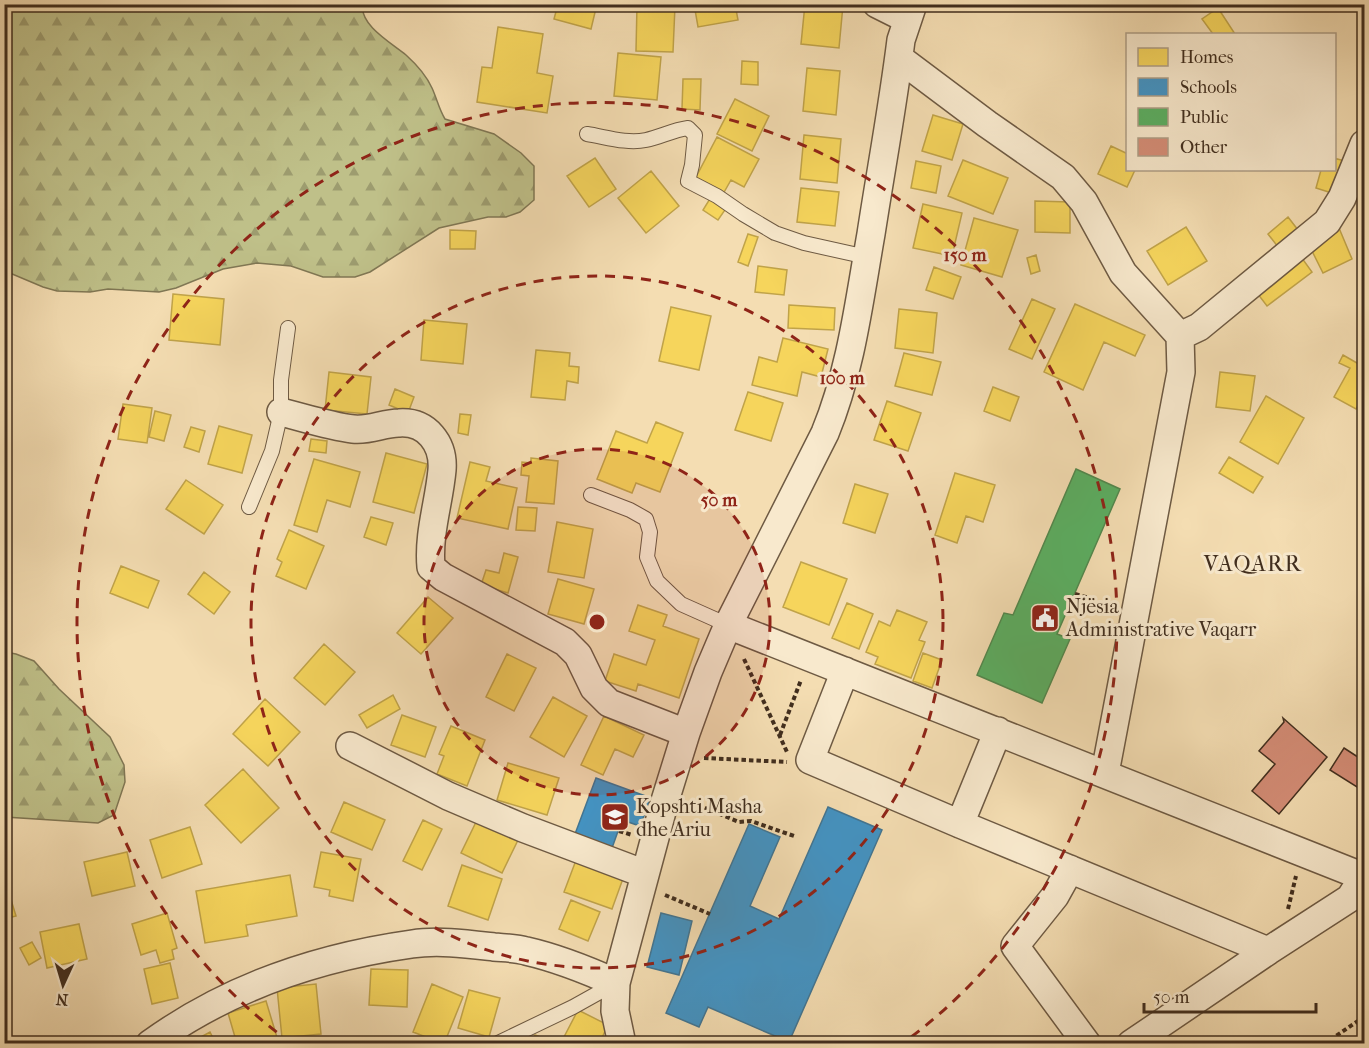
<svg xmlns="http://www.w3.org/2000/svg" width="1369" height="1048" viewBox="0 0 1369 1048" font-family="'IM FELL French Canon',serif">
	<style>
		.forest { fill: url(#forest-firs); stroke: #807754; stroke-width: 1.5 }
		.homes { fill: #f6d55c; stroke: #c0a349; stroke-width: 1.5 }
		.schools { fill: #4393c3; stroke: #427592; stroke-width: 1.5 }
		.public { fill: #5aae61; stroke: #52884d; stroke-width: 1.5 }
		.building { fill: #d58d77; stroke: #412e1e; stroke-width: 1.5 }
		.lines { fill: none; stroke-linecap: round; stroke-linejoin: round }
		.lane-casing { stroke: #6e5a43; stroke-width: 16 }
		.street-casing { stroke: #6e5a43; stroke-width: 30 }
		.path { stroke: #412e1e; stroke-width: 4; stroke-dasharray: 4.5 3; stroke-linecap: butt }
		.lane { stroke: #f8e9cd; stroke-width: 14 }
		.street { stroke: #f8e9cd; stroke-width: 27 }
		.ring { fill: none; stroke: #8f2418; stroke-width: 3; stroke-dasharray: 10 8 }
		.labels { text-anchor: middle; stroke-width: 6; stroke-linejoin: round; paint-order: stroke }
		.poi-label { font-size: 20px; fill: #412e1e; stroke: #f8e9cd; text-anchor: start }
		.quarter-label { font-size: 22px; letter-spacing: 1.5px; fill: #412e1e; stroke: #f8e9cd }
		.centre { fill: #8f2418; stroke: #f8e9cd; stroke-width: 3 }
		.ring-label { font-size: 18px; text-anchor: middle; font-weight: bold; fill: #8f2418; stroke: #f8e9cd; stroke-width: 6; stroke-linejoin: round; paint-order: stroke }
	</style>
	<defs>
		<pattern id="forest-firs" width="22" height="20" patternUnits="userSpaceOnUse" patternTransform="scale(1.5)"><rect width="22" height="20" fill="#bfc089"/><path d="M5 1l3.5 6h-7zM16 11l3.5 6h-7z" fill="#9d9c6f"/></pattern>
	</defs>
	<rect width="100%" height="100%" fill="#f4ddb2"/>
	<filter id="stains"><feTurbulence type="fractalNoise" baseFrequency=".00333" numOctaves="4"/><feColorMatrix values="0 0 0 0 .2 0 0 0 0 .09 0 0 0 0 .02 0 0 0 .5 -.17"/></filter>
	<radialGradient id="worn" r=".72"><stop offset=".6" stop-color="#630" stop-opacity="0"/><stop offset="1" stop-color="#630" stop-opacity=".3"/></radialGradient>
	<path class="forest" d="M5,4l358,1c-4,20 30,39 43,50 10,9 21,22 26,33 5,11 7,21 13,31l49,15 27,19 13,13v34l-14,12 -14,5h-18l-49,11 -69,44 -15,5h-32l-32,-11 -34,-3 -34,6 -47,19 -17,4 -51,-3 -18,3 -33,-1 -14,-4 -38,-16z
		M5,652l11,2 18,7 25,28 51,48 14,28 1,17 -11,33 -16,8 -93,-6z"/>
	<path class="homes" d="M558,4h39l-6,25 -37,-10z
		M694,4h41l3,16 -40,7z
		M805,4l38,1 -4,43 -38,-4z
		M637,5l38,1 -2,46 -37,-1z
		M1218,8l17,26h-22l-11,-15z
		M498,27l45,7 -6,39 16,3 -6,37 -70,-11 5,-35 10,1z
		M618,53l43,4 -4,43 -43,-4z
		M742,61l16,1v23l-17,-1z
		M807,68l33,3 -4,44 -33,-4z
		M683,79h18l-1,31 -18,-1z
		M735,99l34,17 -17,35 -35,-17z
		M933,115l30,9 -11,36 -30,-9z
		M804,135l37,4 -4,44 -37,-4z
		M717,137l42,22 -15,28 -13,-7 -8,14 -28,-15z
		M1111,146l17,8v16h7l-8,17 -29,-13z
		M595,158l21,31 -27,18 -22,-31z
		M1334,158l14,4 -10,33 -22,-7 5,-18h13z
		M963,160l45,18 -15,36 -45,-18z
		M916,161l25,5 -5,27 -25,-5z
		M651,171l28,35 -33,27 -28,-35z
		M801,188l38,4 -4,34 -38,-4z
		M711,197l16,10 -9,13 -15,-10z
		M1035,201l35,1v31l-35,-1z
		M923,204l39,9 -10,43 -39,-8z
		M1288,217l10,13 -20,17 -10,-13z
		M974,218l44,12 -16,47 -41,-12z
		M1186,227l21,34 -39,24 -21,-34z
		M1339,228l13,31 -29,14 -15,-30z
		M450,230l26,1 -1,18h-25z
		M748,234l10,3 -10,29 -10,-4z
		M1299,254l13,18 -45,34 -13,-17z
		M1036,255l4,16 -9,3 -4,-16z
		M758,266l29,4 -3,25 -29,-3z
		M934,267l27,10 -8,22 -27,-9z
		M173,294l51,5 -4,46 -51,-5z
		M1032,299l23,10 -23,50 -23,-10z
		M1075,304l70,31 -10,21 -31,-14 -21,48 -39,-18z
		M789,305l46,3 -1,22 -46,-2z
		M671,307l40,9 -12,54 -40,-9z
		M899,309l38,4 -4,40 -38,-5z
		M424,320l43,4 -4,40 -42,-4z
		M783,338l45,11 -7,28 -19,-5 -5,24 -45,-11 7,-28 18,5z
		M536,350l34,3 -1,13 10,1 -1,16 -11,-2 -2,19 -34,-3z
		M904,353l37,9 -9,33 -37,-9z
		M1343,355l21,12v27l-8,15 -22,-12 16,-29 -11,-5z
		M329,372l42,5 -4,37 -42,-4z
		M1220,372l35,4 -5,35 -34,-4z
		M993,387l26,10 -9,24 -26,-10z
		M395,389l19,8 -6,16 -19,-8z
		M748,392l35,11 -12,38 -36,-11z
		M1266,396l38,22 -26,46 -38,-22z
		M887,401l34,12 -13,38 -34,-11z
		M123,404l29,4 -5,35 -29,-4z
		M155,411l16,4 -7,26 -15,-4z
		M460,414l11,1 -3,20 -10,-2z
		M656,422l27,11 -23,59 -24,-9 -4,10 -35,-14 19,-48 31,12z
		M219,426l33,9 -10,38 -34,-9z
		M191,427l14,4 -6,21 -15,-5z
		M311,439l16,2 -1,12 -17,-2z
		M386,453l41,11 -13,49 -41,-11z
		M1229,457l34,20 -10,16 -34,-20z
		M531,458l27,3 -4,43 -28,-2 3,-26 -8,-1 1,-13 9,1z
		M314,459l46,13 -10,35 -23,-7 -10,32 -23,-7z
		M470,462l20,5 -4,14 31,7 -9,41 -51,-11z
		M955,473l40,12 -12,37 -17,-6 -9,27 -22,-8z
		M186,480l37,25 -19,29 -38,-25z
		M855,484l33,10 -13,39 -32,-10z
		M518,507l19,1 -2,23 -19,-1z
		M371,517l22,6 -7,22 -22,-8z
		M557,522l36,7 -9,49 -36,-6z
		M289,530l35,16 -18,43 -30,-13 6,-14 -5,-3z
		M504,553l14,4 -10,36 -27,-8 5,-15 13,3z
		M801,562l46,17 -18,46 -46,-18z
		M121,566l38,15 -11,27 -38,-15z
		M204,572l26,20 -16,22 -26,-20z
		M558,579l36,10 -10,35 -36,-10z
		M428,597l25,21 -32,36 -24,-21z
		M847,603l26,11 -14,35 -27,-11z
		M638,605l29,10 -4,11 36,13 -20,59 -41,-14 -2,7 -31,-10 9,-27 32,11 9,-25 -26,-9z
		M897,610l30,12 -8,18 6,2 -14,36 -36,-14 3,-7 -12,-5 13,-31 11,5z
		M324,644l31,28 -30,33 -31,-27z
		M923,653l19,7 -10,28 -19,-7z
		M507,654l29,14 -22,43 -28,-14z
		M393,695l7,14 -33,19 -8,-13z
		M553,697l34,19 -23,41 -34,-20z
		M265,699l35,33 -32,34 -35,-32z
		M402,715l34,12 -11,30 -34,-12z
		M604,716l40,19 -11,22 -18,-8 -12,26 -22,-10z
		M451,726l34,14 -18,46 -30,-12 7,-18 -5,-2z
		M508,763l51,15 -12,37 -50,-15z
		M243,769l36,39 -38,35 -36,-38z
		M344,802l41,18 -13,30 -41,-18z
		M478,818l41,20 -17,35 -41,-20z
		M423,820l19,9 -20,41 -19,-9z
		M190,827l12,37 -40,14 -12,-38z
		M127,852l8,34 -43,10 -8,-34z
		M321,852l40,7 -8,42 -24,-5 1,-6 -16,-3z
		M578,855l47,18 -13,36 -48,-17z
		M462,865l40,14 -14,41 -40,-14z
		M290,875l7,41 -51,9 2,11 -43,7 -9,-52z
		M4,877l12,39 -12,3z
		M571,900l29,12 -12,29 -29,-12z
		M167,913l10,35 -5,2 2,9 -14,4 -4,-13 -15,5 -9,-31z
		M79,924l8,35 -40,9 -7,-36z
		M32,942l9,16 -12,7 -9,-17z
		M170,963l8,35 -26,6 -8,-35z
		M371,969l37,1 -1,37 -38,-2z
		M316,984l5,50 -39,4 -5,-50z
		M432,984l31,13 -19,47 -31,-12z
		M469,990l31,8 -11,39 -31,-9z
		M266,1001l13,43h-42l-9,-31z
		M578,1010l30,15 -9,19h-23l-12,-7z
		M210,1032l6,12h-28z
		M535,1035l26,9h-29z"/>
	<path class="schools" d="M596,778l55,20 -11,28 -18,-6 -10,28 -37,-14z
		M828,807l54,23 -93,212 -81,-35 -9,20 -33,-14 83,-189 31,13 -30,69 29,13z
		M661,913l31,8 -13,54 -32,-8z"/>
	<path class="public" d="M1076,469l44,20 -63,145 13,5 -28,64 -65,-28 27,-62 9,2z"/>
	<path class="building" d="M1283,718l44,39 -48,57 -27,-23 23,-27 -16,-13 25,-29z
		M1344,748l20,13v14l-7,12 -27,-17z"/>
	<g class="lines">
		<g class="lane-casing">
			<path id="lane" d="M587,134c19,3 40,10 59,6 14,-3 27,-10 42,-12l7,7 -3,30 -4,16 29,15 26,18 32,19 29,10 63,14
				M591,495l39,15 16,9 4,13 -3,25 10,24 24,23 47,21
				M249,507l23,-56 9,-39v-32l7,-52
				M496,1044l77,-37 43,-24"/>
		</g>
		<g class="street-casing">
			<path id="street" d="M877,4l30,15
				M899,58l88,66 76,53 21,25 39,71 57,63 1,36 -76,401
				M1180,336l19,-9 128,-105 15,-24 22,-54
				M281,412c24,6 48,14 72,17 17,2 30,-6 46,-6 28,-2 45,21 43,47 -3,33 -14,63 -11,97l12,10 122,65 13,13 16,33 15,15 77,30
				M728,625l636,252
				M845,671l-35,89 150,64 308,127 82,-53 14,-22
				M350,746l98,50 75,32 122,46
				M960,824l38,-93
				M1070,869l-15,27 -40,50 72,98
				M150,1044c77,-56 169,-87 262,-100 26,-4 56,0 82,3 11,1 22,1 32,4 31,7 61,19 90,32
				M622,1044l-7,-33 1,-28 48,-179 22,-71 22,-61 20,-47 97,-192c26,-63 34,-131 46,-199 10,-65 22,-129 30,-194l12,-36
				M1131,1044l137,-93"/>
		</g>
		<path class="path" d="M1075,594l14,4
			M744,659l43,93
			M780,735l21,-55
			M704,758l83,4
			M691,802l48,20 12,-1 43,15
			M619,831l13,4
			M665,895l45,19
			M1288,909l8,-33
			M1324,1044l40,-27"/>
		<use href="#lane" class="lane"/>
		<use href="#street" class="street"/>
	</g>
	<circle cx="597" cy="622" r="173" fill="#8f2418" fill-opacity=".12"/>
	<g class="ring">
		<circle cx="597" cy="622" r="173"/>
		<circle cx="597" cy="622" r="346"/>
		<path d="M291 1043A520 520 0 1 1 903 1043"/>
	</g>
	<defs>
		<g id="civic-square" transform="scale(1.5)"><rect x="-9" y="-9" width="18" height="18" rx="4" fill="#8f2418" stroke="#f8e9cd"/><path d="M-.6-6.5H3V-4.5H.6V-3L4-1V1h2V6H-6V1h2V-1L-.6-3ZM-1.2 2.5V6h2.4V2.5Z" fill="#fff"/></g>
		<g id="school-square" transform="scale(1.5)"><rect x="-9" y="-9" width="18" height="18" rx="4" fill="#8f2418" stroke="#f8e9cd"/><path d="M0-5L7-2L0 1L-7-2ZM-4 1L0 2.5L4 1V4Q0 6-4 4Z" fill="#fff"/></g>
	</defs>
	<g fill-rule="evenodd">
		<use href="#civic-square" x="1045" y="618"/>
		<use href="#school-square" x="615" y="817"/>
	</g>
	<g class="labels">
		<g class="poi-label">
			<text x="1066" y="613">Njësia<tspan x="1066" dy="23">Administrative Vaqarr</tspan></text>
			<text x="636" y="813">Kopshti Masha<tspan x="636" dy="23">dhe Ariu</tspan></text>
		</g>
		<g class="quarter-label">
			<text x="1253" y="571">VAQARR</text>
		</g>
	</g>
	<circle cx="597" cy="622" r="9" class="centre"/>
	<g class="ring-label">
		<text x="965" y="261">150 m</text>
		<text x="842" y="384">100 m</text>
		<text x="719" y="506">50 m</text>
	</g>
	<rect width="1369" height="1048" fill="none" stroke="#f4ddb2" stroke-width="24"/>
	<rect x="6" y="6" width="1357" height="1036" fill="none" stroke="#412e1e" stroke-width="3"/>
	<rect x="12" y="12" width="1345" height="1024" fill="none" stroke="#412e1e" stroke-width="1.5"/>
	<rect x="1126" y="33" width="210" height="138" fill="#f8e9cd" stroke="#af9e87" stroke-width="1.5"/>
	<rect x="1138" y="48" width="30" height="18" fill="#f6d55c" stroke="#af9e87" stroke-width="1.5"/>
	<text x="1180" y="63" font-size="18" fill="#412e1e">Homes</text>
	<rect x="1138" y="78" width="30" height="18" fill="#4393c3" stroke="#af9e87" stroke-width="1.5"/>
	<text x="1180" y="93" font-size="18" fill="#412e1e">Schools</text>
	<rect x="1138" y="108" width="30" height="18" fill="#5aae61" stroke="#af9e87" stroke-width="1.5"/>
	<text x="1180" y="123" font-size="18" fill="#412e1e">Public</text>
	<rect x="1138" y="138" width="30" height="18" fill="#d58d77" stroke="#af9e87" stroke-width="1.5"/>
	<text x="1180" y="153" font-size="18" fill="#412e1e">Other</text>
	<g transform="translate(63 985) rotate(184)" stroke="#f8e9cd" stroke-width="4.5" paint-order="stroke">
	<path d="M0-4.5L10 22L0 15L-10 22Z" fill="#412e1e"/>
	<text y="-9" font-size="16" font-weight="bold" text-anchor="middle" fill="#412e1e">N</text>
	</g>
	<path d="M1144 1003v9h172v-9" fill="none" stroke="#412e1e" stroke-width="3"/>
	<text x="1153" y="1003" font-size="18" fill="#412e1e" stroke="#f8e9cd" stroke-width="4.5" paint-order="stroke">50 m</text>
	<rect width="100%" height="100%" filter="url(#stains)"/>
	<rect width="100%" height="100%" fill="url(#worn)"/>
</svg>
